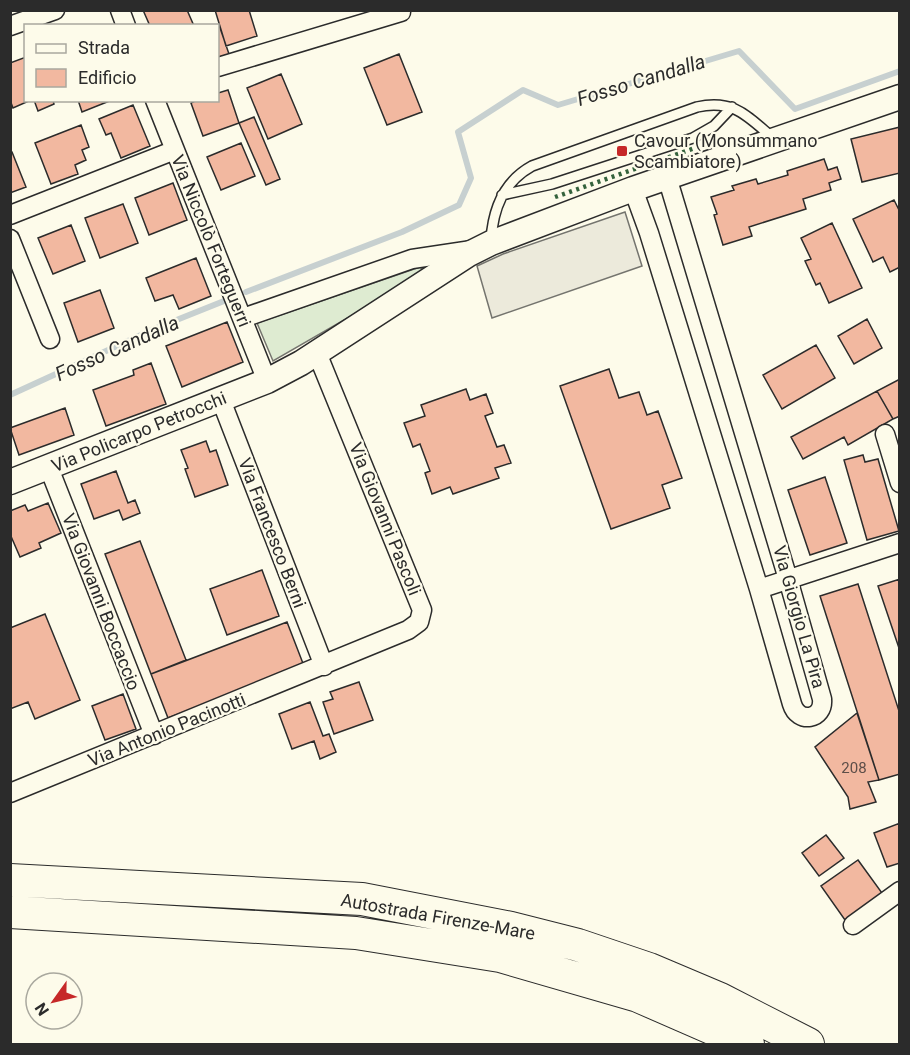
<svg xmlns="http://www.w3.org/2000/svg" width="910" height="1055" viewBox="0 0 910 1055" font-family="Roboto,sans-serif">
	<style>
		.green { fill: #deebd1; stroke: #74746e; stroke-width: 1.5 }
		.parking { fill: #eceadb; stroke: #74746e; stroke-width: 1.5 }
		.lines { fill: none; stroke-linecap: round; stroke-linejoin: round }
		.stream { stroke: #c7d0d0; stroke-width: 6 }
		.building { fill: #f2b8a0; stroke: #2b2b2b; stroke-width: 1.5 }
		.lane-casing { stroke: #2b2b2b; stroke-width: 12 }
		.street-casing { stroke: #2b2b2b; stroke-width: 21 }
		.secondary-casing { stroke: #2b2b2b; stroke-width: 27 }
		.highway-casing { stroke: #2b2b2b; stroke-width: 34 }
		.lane { stroke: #fdfbea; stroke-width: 9 }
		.street { stroke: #fdfbea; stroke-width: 18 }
		.secondary { stroke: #fdfbea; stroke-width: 24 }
		.highway { stroke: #fdfbea; stroke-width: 32 }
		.hedge { stroke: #34623c; stroke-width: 4.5; stroke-dasharray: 3 4.5; stroke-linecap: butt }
		.poi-dot { fill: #c62828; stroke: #fdfbea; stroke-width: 2 }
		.labels { text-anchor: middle; stroke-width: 4.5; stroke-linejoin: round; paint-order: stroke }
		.number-label { font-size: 15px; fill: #5d4e48 }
		.poi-label { font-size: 18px; fill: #2b2b2b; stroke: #fdfbea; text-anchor: start }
		.street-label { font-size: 18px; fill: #2b2b2b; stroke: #fdfbea }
		.water-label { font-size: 20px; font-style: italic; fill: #2b2b2b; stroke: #fdfbea }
	</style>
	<rect width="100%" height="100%" fill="#fdfbea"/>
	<path class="green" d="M420,267l3,3 -6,8 -144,83 -16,-38z"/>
	<path class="parking" d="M625,212l17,54 -150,52 -15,-52 26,-12z"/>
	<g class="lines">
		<path class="stream" d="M246,292l156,-60 57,-27 12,-27 -13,-46 65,-42 35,15 181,-54 56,58 105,-38
			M10,395l144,-66 70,-28"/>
	</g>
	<path class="building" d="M143,10h44l7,16h-44z
		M215,10h34l8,26 -31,10z
		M219,25l10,29 -11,4v-32z
		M399,54l23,58 -35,13 -23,-57z
		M26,57v43h5l-18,8 -3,-8v-37z
		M281,74l21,50 -34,15 -21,-51z
		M228,90l11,33 -36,13 -12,-33 6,-3h21v-7z
		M34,100h19l1,4 -16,7z
		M78,100h34l-30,12z
		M133,105l17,41 -29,12 -10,-25 -5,2 -7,-16z
		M254,117l26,62 -14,6 -27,-62z
		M81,125l8,22 -7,3 4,10 -11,5 3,9 -27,10 -16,-41z
		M900,127v46l-38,9 -11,-43z
		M241,143l14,33 -34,14 -14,-33z
		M10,152h2l14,35 -16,6z
		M824,159l4,11 9,-3 4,12 -12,4 2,7 -28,9 3,10 -57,18 3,9 -29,9 -9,-30 3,-1 -6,-17 23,-7 -2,-4 24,-7 2,5 30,-9 -1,-4z
		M173,183l14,37 -38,15 -14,-37z
		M894,200l6,12v55l-10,5 -7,-15 -10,5 -20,-43z
		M123,204l15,39 -38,15 -15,-40z
		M832,223l30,65 -33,15 -9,-20 -4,2 -11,-24 6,-2 -10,-21z
		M71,225l14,36 -32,13 -15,-36z
		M196,258l15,38 -32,13 -6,-14 -18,6 -9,-23z
		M100,290l14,38 -36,14 -14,-39z
		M867,319l15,29 -28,16 -16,-28z
		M227,322l16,40 -61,25 -16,-41z
		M816,345l19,33 -53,31 -19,-34z
		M151,363l15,41 -60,22 -13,-36 41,-15 -1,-5z
		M609,369l10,29 20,-6 8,23 11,-4 24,67 -20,7 8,23 -59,21 -51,-143z
		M900,379v37l-7,3 -16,-28z
		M466,389l4,11 16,-6 7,19 -8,3 12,31 7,-2 7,18 -16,5 4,10 -46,16 -3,-7 -18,7 -7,-21 5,-2 -10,-27 -7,3 -9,-24 21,-7 -4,-11z
		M877,391l16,28 -45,26 -4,-8 -41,22 -12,-22z
		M65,408l9,27 -55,20 -9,-27z
		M206,441l4,11 6,-2 12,35 -33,12 -10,-28 3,-1 -7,-18z
		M863,455l2,7 13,-3 21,72 -32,9 -23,-80z
		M116,471l12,32 7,-3 5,13 -17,7 -4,-10 -25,9 -13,-35z
		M825,477l22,66 -37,12 -22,-65z
		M48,503l13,30 -22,10 2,5 -21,9 -10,-23v-23l15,-6 3,6z
		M140,541l46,119 -35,14 -46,-120z
		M262,570l17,46 -52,19 -17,-46z
		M900,579v72l-22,-65z
		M858,584l42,130v60l-21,6 -59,-184z
		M45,614l35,86 -45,19 -7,-17 -18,7v-81z
		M287,622l17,44 -136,52 -17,-44z
		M359,682l14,38 -39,14 -11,-32 10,-3 -3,-7z
		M123,694l13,35 -31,11 -13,-34z
		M310,702l13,34 6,-2 7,18 -16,7 -6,-18 -22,8 -13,-35z
		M857,713l22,67 -11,2 8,20 -26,7 -2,-12 -33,-50z
		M900,823v40l-13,4 -13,-34z
		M826,835l18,23 -25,18 -17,-23z
		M858,860l24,33 -37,27 -24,-34z"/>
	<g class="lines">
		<g class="lane-casing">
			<path id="lane" d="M502,195l50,-11 141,-46 21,-12 18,-19
				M491,240c2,-31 12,-58 41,-74l165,-59c37,-8 50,9 76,31"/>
		</g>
		<g class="street-casing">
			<path id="street" d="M120,10l6,16
				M10,26l45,-16
				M218,67l183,-55v-2
				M155,100l112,281
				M633,189l16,44 110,356 33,115c6,20 32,16 30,-5l-34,-120 -121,-402
				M10,215l165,-65
				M10,239l40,100
				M243,318l169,-59 60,-9
				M221,400l103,266
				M885,434l15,49
				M49,468l105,267
				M759,589l141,-46
				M10,793l398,-163 11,-8 3,-12 -105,-257
				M853,925l47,-34"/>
		</g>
		<g class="secondary-casing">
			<path id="secondary" d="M10,482l257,-101 34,-18 168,-109 22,-11 142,-54 267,-92"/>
		</g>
		<g class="highway-casing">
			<path id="highway" d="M10,880l352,19 149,29 67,17 71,24 71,30 88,45
				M10,912l346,21 144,23 138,40 110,48"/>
		</g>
		<use href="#lane" class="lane"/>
		<use href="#street" class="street"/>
		<use href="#secondary" class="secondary"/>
		<use href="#highway" class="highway"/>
		<path class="hedge" d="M555,197l157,-55"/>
	</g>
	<rect class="poi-dot" x="616" y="145" width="12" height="12" rx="3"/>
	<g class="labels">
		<g class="number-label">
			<text x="854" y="773">208</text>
		</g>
		<g class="poi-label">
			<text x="634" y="147">Cavour (Monsummano<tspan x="634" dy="21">Scambiatore)</tspan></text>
		</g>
		<g class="street-label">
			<text transform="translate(211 241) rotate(68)" y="6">Via Niccolò Forteguerri</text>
			<text transform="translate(139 432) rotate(-22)" y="6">Via Policarpo Petrocchi</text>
			<text transform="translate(385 519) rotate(68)" y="6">Via Giovanni Pascoli</text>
			<text transform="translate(272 533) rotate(69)" y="6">Via Francesco Berni</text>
			<text transform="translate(101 602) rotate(69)" y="6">Via Giovanni Boccaccio</text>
			<text transform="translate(799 617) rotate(74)" y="6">Via Giorgio La Pira</text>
			<text transform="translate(167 730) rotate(-22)" y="6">Via Antonio Pacinotti</text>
			<text transform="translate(438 917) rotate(10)" y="6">Autostrada Firenze-Mare</text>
		</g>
		<g class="water-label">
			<text transform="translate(641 80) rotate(-17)" y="7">Fosso Candalla</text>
			<text transform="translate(117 348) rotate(-24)" y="7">Fosso Candalla</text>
		</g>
	</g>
	<rect width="910" height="1055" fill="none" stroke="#2b2b2b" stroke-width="24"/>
	<rect x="24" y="24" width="195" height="78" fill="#fdfbea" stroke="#a9a89e" stroke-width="1.5"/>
	<rect x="36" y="44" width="30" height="9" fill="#fdfbea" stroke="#a9a89e" stroke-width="1.5"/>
	<text x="78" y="54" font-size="18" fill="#2b2b2b">Strada</text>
	<rect x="36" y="69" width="30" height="18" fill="#f2b8a0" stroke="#a9a89e" stroke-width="1.5"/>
	<text x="78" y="84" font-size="18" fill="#2b2b2b">Edificio</text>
	<g transform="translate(54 1001) rotate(236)"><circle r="28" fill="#fdfbea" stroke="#a9a89e" stroke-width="1.5"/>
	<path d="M0-4.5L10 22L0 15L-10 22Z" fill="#c62828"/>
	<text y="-9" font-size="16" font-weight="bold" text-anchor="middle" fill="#2b2b2b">N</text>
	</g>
</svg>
